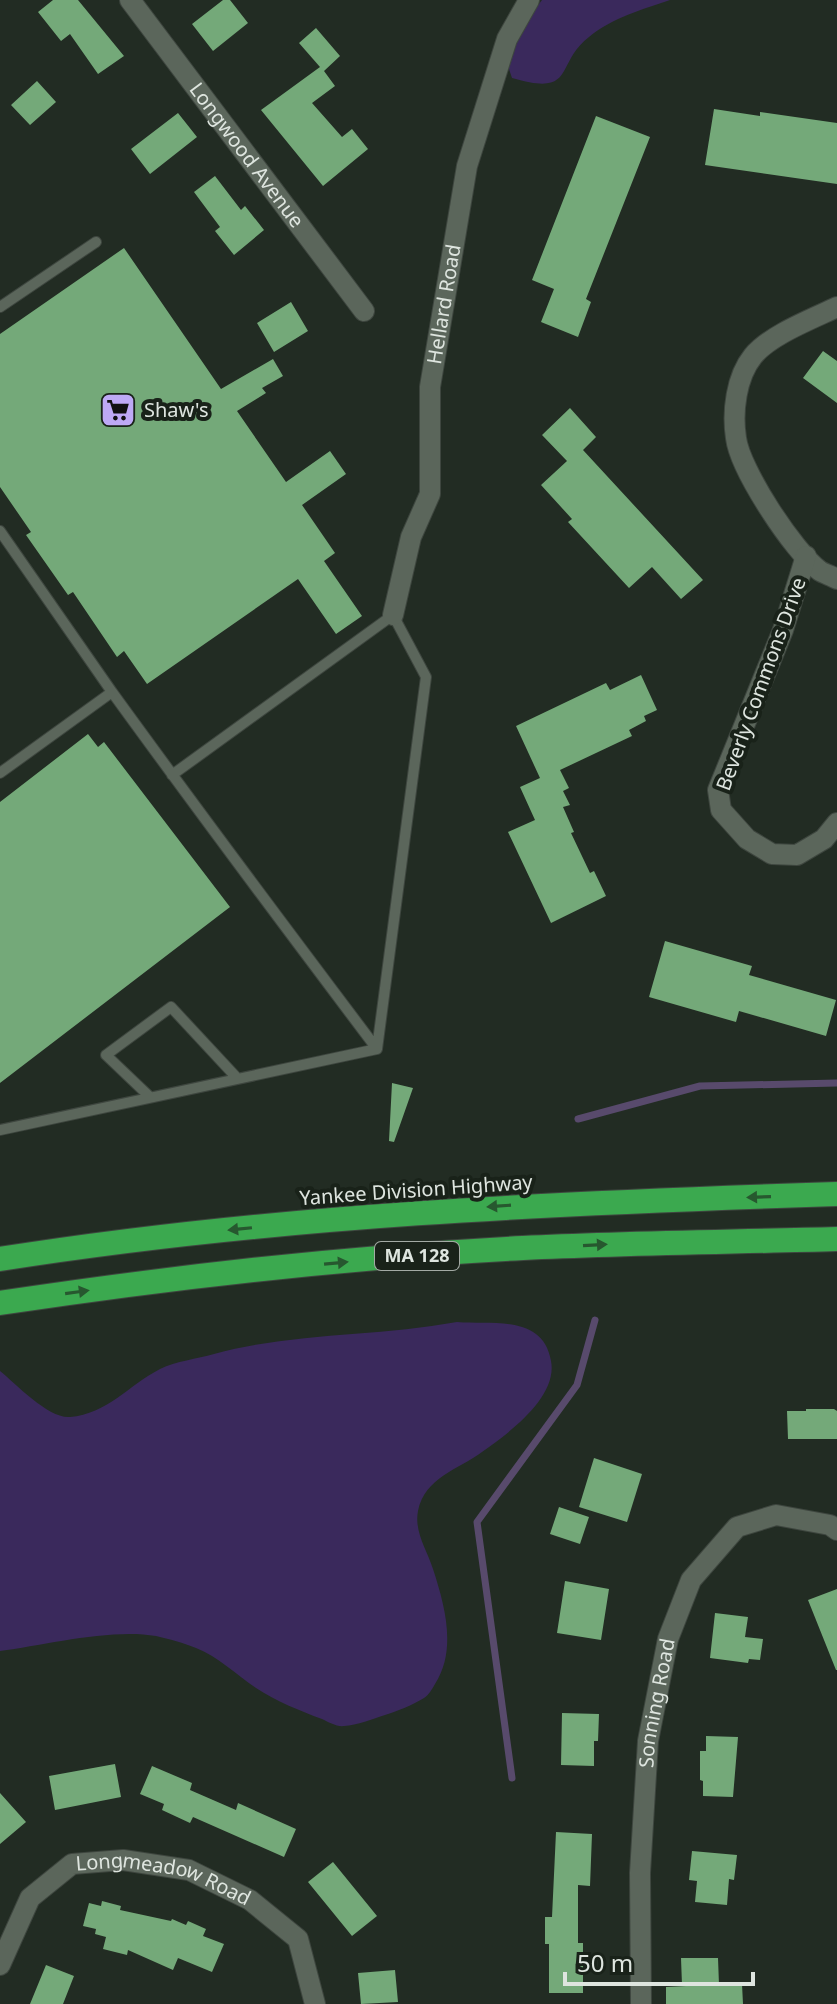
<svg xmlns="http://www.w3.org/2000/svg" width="837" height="2004" viewBox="0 0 837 2004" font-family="'Noto Sans',sans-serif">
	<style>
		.green { fill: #3a295c }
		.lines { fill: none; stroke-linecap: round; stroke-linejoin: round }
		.stream { stroke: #584a6c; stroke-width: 7 }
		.building { fill: #74a979 }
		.service-casing { stroke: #3e463f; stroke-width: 12 }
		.minor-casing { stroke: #3e463f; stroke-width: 22 }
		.motorway-casing { stroke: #3e463f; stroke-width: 26 }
		.service { stroke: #5b665b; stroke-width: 10 }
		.minor { stroke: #5b665b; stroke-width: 20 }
		.motorway { stroke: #3ba94f; stroke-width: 24 }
		.oneway { fill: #27582f }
		.labels { text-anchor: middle; stroke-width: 8; stroke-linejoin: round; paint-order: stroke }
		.shield { fill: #192219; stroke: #a3aaa4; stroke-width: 2 }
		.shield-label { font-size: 18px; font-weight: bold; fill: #dee5df }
		.street-label { font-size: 20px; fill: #dee5df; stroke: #192219 }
		.poi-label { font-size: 20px; fill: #dee5df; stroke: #192219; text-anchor: start }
	</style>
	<rect width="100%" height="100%" fill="#222c23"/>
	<path class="green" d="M542,0h128c-27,9 -58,18 -81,37 -35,27 -12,60 -77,41l-5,-15 14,-35z
		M457,1322c35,3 86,-8 94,39 7,36 -42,72 -69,91 -24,18 -57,25 -64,59 -4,21 9,39 15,58 12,37 24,81 2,115 -3,5 -6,11 -11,14 -11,7 -27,13 -39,17 -12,4 -28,10 -41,11 -7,1 -16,-4 -22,-7 -22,-8 -46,-18 -66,-31 -19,-13 -39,-32 -60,-40 -12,-5 -27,-9 -40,-12 -44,-8 -111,9 -156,15v-280c16,13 49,48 70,46 37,-3 59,-32 90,-48 16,-8 37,-10 54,-15 80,-22 162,-17 243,-32z"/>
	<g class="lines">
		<path class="stream" d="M578,1119l122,-33 137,-3
			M512,1778l-35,-256 100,-137 18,-65"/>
	</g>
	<path class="building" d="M53,0h25l46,56 -26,18 -28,-40 -9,7 -23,-29z
		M223,0h7l18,23 -35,28 -21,-27z
		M316,28l24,28 -16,15 11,15 -23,17 30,34 10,-8 16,20 -45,37 -62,-76 59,-43 -21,-24z
		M37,81l19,21 -26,23 -19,-20z
		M714,109l46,7v-4l77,11v61l-132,-19z
		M178,113l19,24 -47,37 -19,-25z
		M596,116l54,21 -64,162 5,3 -13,35 -37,-15 13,-33 -22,-9z
		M215,176l26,34 4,-4 19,24 -30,25 -19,-24 5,-4 -26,-35z
		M124,248l97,141 52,-30 10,17 -21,12 4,5 -29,18 49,71 44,-31 16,23 -44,31 33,48 -11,8 38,55 -26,18 -38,-55 -151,105 -23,-33 -7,6 -44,-65 -5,3 -42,-60 5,-3 -31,-45v-153z
		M291,302l17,29 -34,21 -17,-29z
		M823,351l14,10v42l-34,-25z
		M570,408l26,29 -13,13 120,130 -22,19 -29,-32 -23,21 -61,-66 4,-3 -31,-34 26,-24 -25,-26z
		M641,675l16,35 -13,6 2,5 -17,9 3,6 -72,34 9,18 -6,3 7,14 -7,2 11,25 -3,1 19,40 4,-2 12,25 -55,27 -43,-91 27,-12 -15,-33 20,-9 -24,-52 90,-43 4,7z
		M88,734l10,13 6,-5 126,165 -230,176v-281z
		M665,941l87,25 -3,9 87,25 -10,36 -87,-25 -3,11 -87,-25z
		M392,1083l21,5 -19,54 -5,-1z
		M806,1409h28l3,2v28h-49l-1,-28h19z
		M594,1458l48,16 -15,48 -48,-15z
		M559,1507l30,10 -9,27 -30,-10z
		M565,1581l44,8 -8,51 -44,-7z
		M837,1589v81h-1l-28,-70z
		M715,1613l33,4 -3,20 18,2 -3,21 -11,-1 -1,4 -38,-5z
		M562,1713l37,1 -1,27h-4v25l-33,-1z
		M706,1736l32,1 -5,60 -30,-1v-15l-3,-1v-29h6z
		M115,1764l6,33 -66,13 -6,-34z
		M152,1766l40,17 -2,7 46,20 2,-7 58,26 -12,28 -91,-40 -3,6 -28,-13 2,-6 -24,-10z
		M0,1793l26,29 -26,22z
		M556,1832l36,2 -2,52 -12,-1v58h5v50h-34v-49h-4v-27h7z
		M692,1851l45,4 -3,25 -5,-1 -2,26 -32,-3 2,-21 -8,-1z
		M333,1862l44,54 -25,20 -44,-54z
		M102,1901l19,5 -1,4 51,11 1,-2 14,6 2,-4 18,8 -3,7 21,8 -12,28 -34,-14 -5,12 -45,-20 -1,5 -24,-6 3,-12 -11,-3 1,-5 -13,-3 6,-23 12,3z
		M681,1958h37l1,27 23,-1 1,20h-77v-17l20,-1 -4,-1z
		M46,1965l28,11 -11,28h-33z
		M395,1970l3,32 -37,2 -3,-31z"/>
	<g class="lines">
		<g class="service-casing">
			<path id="service" d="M0,307l96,-65
				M0,531l112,161 -112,81
				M112,692c87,120 176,239 265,357l49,-372 -33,-62 -221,160
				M150,1097l-44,-42 65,-48 66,71
				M0,1130l377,-81"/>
		</g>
		<g class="minor-casing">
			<g id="minor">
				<path id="s1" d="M130,0l234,311"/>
				<path d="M837,307c-25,12 -67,28 -84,49 -17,21 -21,56 -17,82 4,32 58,114 84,133 5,3 12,5 17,8"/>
				<path d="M806,556l-23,74 -65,160 3,20 26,29 25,15 25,1 27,-16 13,-16"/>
				<path id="s2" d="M393,615l18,-78 19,-43v-107l37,-221 40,-127 22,-39"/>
				<path id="s3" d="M0,1965l30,-67 42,-34 51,-4 66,10 61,30 48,39 17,65"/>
				<path id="s4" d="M641,2004l-1,-131 8,-132 20,-102 23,-59 46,-53 39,-12 54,10 7,5"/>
			</g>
		</g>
		<g class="motorway-casing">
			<path id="motorway" d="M0,1259c278,-44 556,-56 837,-65
				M0,1303c173,-26 348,-46 523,-55 104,-5 209,-6 314,-9"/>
		</g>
		<use href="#service" class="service"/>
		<use href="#minor" class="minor"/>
		<use href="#motorway" class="motorway"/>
	</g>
	<defs><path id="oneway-solid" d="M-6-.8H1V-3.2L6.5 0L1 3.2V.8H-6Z" transform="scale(2)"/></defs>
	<g class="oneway">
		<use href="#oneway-solid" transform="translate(759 1197) rotate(178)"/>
		<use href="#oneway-solid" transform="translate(499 1206) rotate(176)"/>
		<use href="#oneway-solid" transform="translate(240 1229) rotate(174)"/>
		<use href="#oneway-solid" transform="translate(595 1245) rotate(-3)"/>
		<use href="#oneway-solid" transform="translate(336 1263) rotate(-5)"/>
		<use href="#oneway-solid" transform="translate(77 1292) rotate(-8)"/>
	</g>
	<defs>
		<g id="supermarket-square" transform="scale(1.8)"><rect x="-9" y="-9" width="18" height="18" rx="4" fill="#bea9f5" stroke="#192219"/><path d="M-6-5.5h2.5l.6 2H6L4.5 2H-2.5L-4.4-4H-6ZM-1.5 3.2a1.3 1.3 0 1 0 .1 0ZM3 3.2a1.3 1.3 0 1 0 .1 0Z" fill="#111"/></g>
	</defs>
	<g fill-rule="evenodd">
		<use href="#supermarket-square" x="118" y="410"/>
	</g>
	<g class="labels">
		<rect class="shield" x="375" y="1242" width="84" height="28" rx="6"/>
		<g class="shield-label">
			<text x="417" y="1262">MA 128</text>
		</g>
		<g class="street-label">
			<text dy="7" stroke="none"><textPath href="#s1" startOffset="194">Longwood Avenue</textPath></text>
			<text dy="7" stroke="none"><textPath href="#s2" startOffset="318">Hellard Road</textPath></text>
			<text transform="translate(761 684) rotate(-70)" y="7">Beverly Commons Drive</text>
			<text transform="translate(416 1190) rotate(-4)" y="7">Yankee Division Highway</text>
			<text dy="7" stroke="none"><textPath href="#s4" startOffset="302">Sonning Road</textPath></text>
			<text dy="7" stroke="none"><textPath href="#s3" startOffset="222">Longmeadow Road</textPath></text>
		</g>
		<g class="poi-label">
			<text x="144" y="417">Shaw's</text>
		</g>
	</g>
	<path d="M565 1972v12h188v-12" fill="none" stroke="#dee5df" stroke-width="4"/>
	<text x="577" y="1972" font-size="24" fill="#dee5df" stroke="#192219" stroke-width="6" paint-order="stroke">50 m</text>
</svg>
